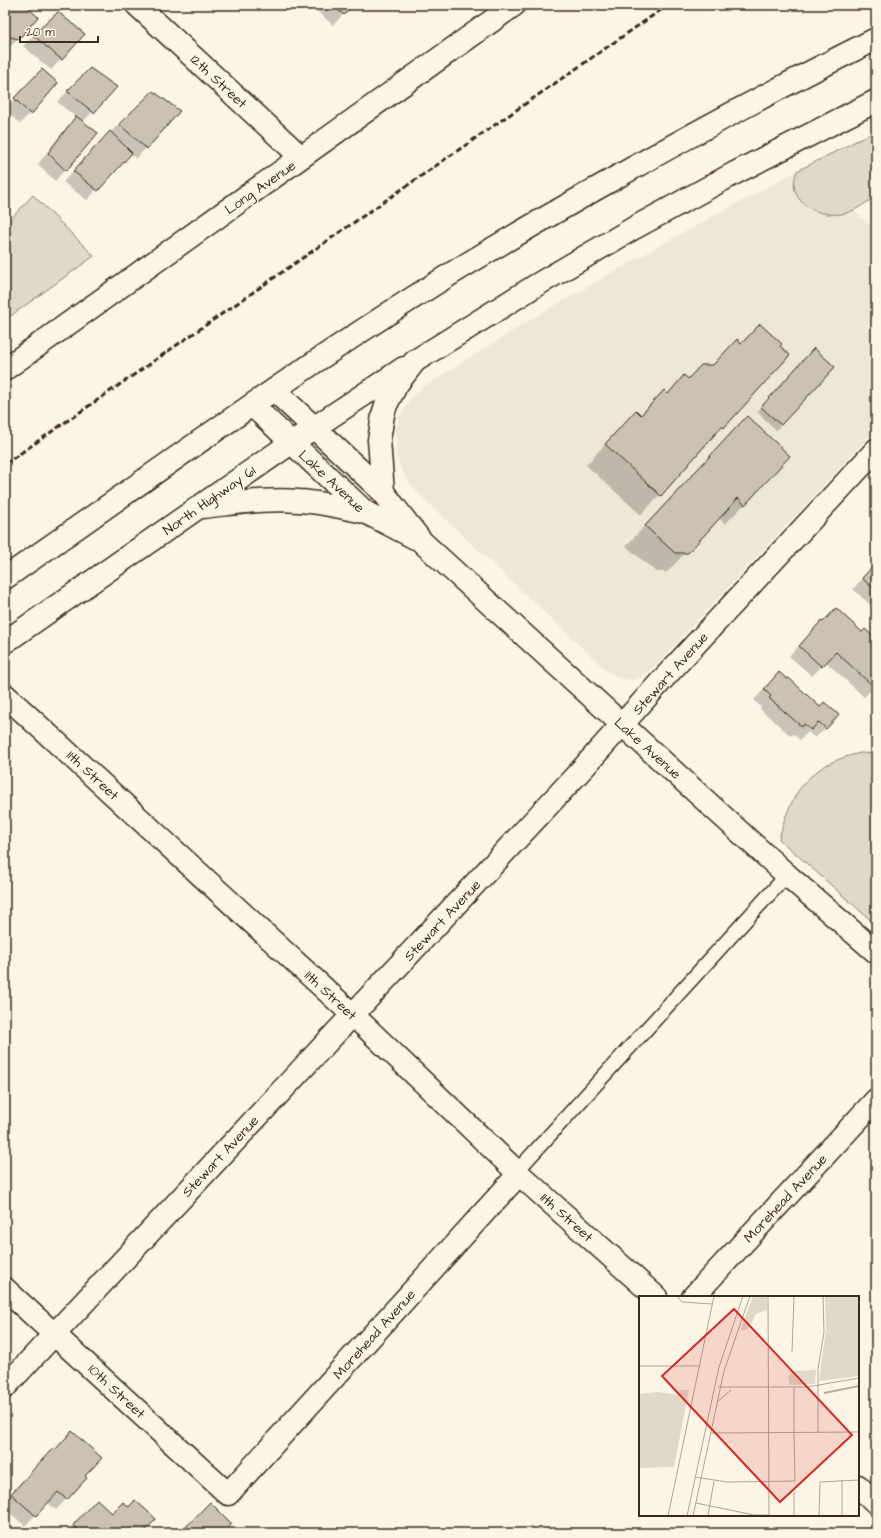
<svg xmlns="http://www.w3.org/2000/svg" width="881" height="1538" viewBox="0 0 881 1538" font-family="'Architects Daughter',sans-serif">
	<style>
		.built { fill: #eee6d6 }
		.green { fill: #e0d8c8; stroke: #8e8173 }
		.shadow { fill: #0003 }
		.building { fill: #ccc2b3; stroke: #3b2a1e }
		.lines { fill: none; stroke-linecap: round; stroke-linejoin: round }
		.service-casing { stroke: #3b2a1e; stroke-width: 16 }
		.minor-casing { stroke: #3b2a1e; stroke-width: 25 }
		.secondary-casing { stroke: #3b2a1e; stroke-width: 25 }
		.primary-casing { stroke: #3b2a1e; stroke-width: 25 }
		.service { stroke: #fcf5e5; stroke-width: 13 }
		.minor { stroke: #fcf5e5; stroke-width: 22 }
		.secondary { stroke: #fcf5e5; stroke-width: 22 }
		.primary { stroke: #fcf5e5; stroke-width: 22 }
		.rail { stroke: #3b2a1e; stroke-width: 3; stroke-dasharray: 6 3; stroke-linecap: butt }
		.labels { text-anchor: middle; stroke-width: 3; stroke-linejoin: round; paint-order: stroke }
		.street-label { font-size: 14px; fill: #3b2a1e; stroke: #fcf5e5 }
		.inset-river { fill: none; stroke: #b7ad9e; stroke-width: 2 }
		.inset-road { fill: none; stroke: #afa495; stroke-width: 1 }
		.view { fill: #d62828; fill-opacity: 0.15; stroke: #d62828; stroke-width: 2 }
		.inset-edge { fill: none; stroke: #3b2a1e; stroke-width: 2 }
	</style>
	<rect width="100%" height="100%" fill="#fcf5e5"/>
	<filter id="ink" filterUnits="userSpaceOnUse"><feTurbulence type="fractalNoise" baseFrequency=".025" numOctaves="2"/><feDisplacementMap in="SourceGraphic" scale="8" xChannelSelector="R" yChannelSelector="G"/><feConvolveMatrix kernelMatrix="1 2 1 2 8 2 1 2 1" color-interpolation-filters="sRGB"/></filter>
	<g filter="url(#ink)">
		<path class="built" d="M806,166l70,65v198l-224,240 -13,9 -6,2 -12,-1 -15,-9 -180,-169 -14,-15 -10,-15 -6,-17v-23l3,-14 13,-20 10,-9 111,-70 135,-77z"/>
		<path class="green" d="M876,131v65c-9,6 -19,14 -30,17 -18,5 -46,-3 -51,-23 -2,-6 0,-13 2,-19z
			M33,195l61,61 -89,64v-95z
			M861,753l15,1v171l-97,-86c12,-48 31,-76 82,-86z"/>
		<path class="shadow" d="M5,5h18l-4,33 -11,11 -3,-1z
			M310,5h42l-19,20z
			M58,13l25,21 -32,36 -28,-24z
			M90,69l25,18 -33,36 14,11 -41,47 -17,-17 28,-36 10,-11 -19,-15z
			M32,81l25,2 -37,41 -15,-15z
			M153,92l26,19 -43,48 -6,-6 -43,47 -24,-18 36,-39z
			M760,325l-37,102 -82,88 -55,-50 31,-34 23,-15 24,-25 3,3 17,-17 4,2 24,-13 25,-25 3,3z
			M810,355l24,12 -58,63 -19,-18z
			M747,417l-2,87 -20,20 -6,-6 -52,54h-11l-30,-26z
			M876,563v47l-23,-21z
			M811,633h51l14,7v45l-12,12 -38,-35 -14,14 -23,-20z
			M769,684l51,24 6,20 -11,10 -7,-6 -8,8 -6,-6 -3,2 -31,-27 1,-2 -7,-7z
			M43,1459l43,19 -30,32 -9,-8 -22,24 -15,-13 -5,6v-18z
			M210,1504l12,29h-41z
			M87,1511l25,3 30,19h-76z"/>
		<path class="building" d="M5,5h20l13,12 -19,22 -14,-3z
			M332,5h22l-10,10z
			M58,12l27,22 -23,26 -29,-25z
			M90,68l27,19 -23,26 -27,-22z
			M42,69l16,14 -27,32 -17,-17z
			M153,91l27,20 -33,38 -28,-25z
			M76,116l22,17 -32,38 -18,-18z
			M110,131l22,22 -34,38 -25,-20z
			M760,324l22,20 -2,2 10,9 -66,73 -2,-2 -61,70 -56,-52 31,-34 5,5 23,-25 4,4 16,-19 4,4 13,-14h12l24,-26 4,5z
			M814,348l21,19 -54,58 -20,-18z
			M747,416l43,40 -45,49 -7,-7 -50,55h-13l-30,-27z
			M876,563v28l-14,-13z
			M836,608l26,24 3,-3 11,10v47l-1,2 -39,-36 -14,15 -23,-21 22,-25 2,1z
			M779,672l8,7 2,-1 31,29 4,-5 15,13 -13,14 -7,-7 -8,8 -7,-6 -2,3 -33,-29 2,-2 -7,-7z
			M72,1431l30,27 -17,18 2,2 -20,22 -9,-8 -22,24 -25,-22 42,-46 2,2z
			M97,1499l15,14 11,-11 6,5 6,-7 21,19 -13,14h-62l-8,-8z
			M210,1502l22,22 -9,9h-34l-5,-4z"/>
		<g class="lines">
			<g class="service-casing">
				<path id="service" d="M516,1172l271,-297"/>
			</g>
			<g class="minor-casing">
				<path id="minor" d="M137,5l164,152
					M5,369l509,-364
					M5,695l348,320 166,159 137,123
					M5,1289l223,205 291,-320
					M693,1297l183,-197
					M5,1387l579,-620 79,-88 213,-229
					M858,1486l18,17"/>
			</g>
			<g class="secondary-casing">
				<path id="secondary" d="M274,390l109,102 39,50 365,333 89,77
					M253,406l112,106 50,26"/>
			</g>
			<g class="primary-casing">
				<path id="primary" d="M383,492l-4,-52 4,-25 3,-10 11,-21 18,-23 120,-75 99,-58 101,-55 141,-72
					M201,507c32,-3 65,-9 98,-6 22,1 44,7 66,11
					M5,578c141,-98 280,-200 425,-291 58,-37 118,-71 178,-105 88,-50 177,-98 268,-143
					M5,642l286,-199 113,-75"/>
			</g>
			<use href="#service" class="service"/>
			<use href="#minor" class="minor"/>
			<use href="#secondary" class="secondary"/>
			<use href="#primary" class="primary"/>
			<path class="rail" d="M5,464l663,-459"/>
		</g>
	</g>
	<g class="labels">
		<g class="street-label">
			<text transform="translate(219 81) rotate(43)" y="5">12th Street</text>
			<text transform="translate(260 187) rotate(-35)" y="5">Long Avenue</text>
			<text transform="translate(332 481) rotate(43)" y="5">Lake Avenue</text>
			<text transform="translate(209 500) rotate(-35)" y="5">North Highway 61</text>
			<text transform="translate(670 673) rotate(-48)" y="5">Stewart Avenue</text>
			<text transform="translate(648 748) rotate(42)" y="5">Lake Avenue</text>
			<text transform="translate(93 775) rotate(43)" y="5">11th Street</text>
			<text transform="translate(442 920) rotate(-47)" y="5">Stewart Avenue</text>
			<text transform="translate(331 995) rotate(43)" y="5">11th Street</text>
			<text transform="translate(220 1156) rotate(-47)" y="5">Stewart Avenue</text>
			<text transform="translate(785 1198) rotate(-47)" y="5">Morehead Avenue</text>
			<text transform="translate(567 1217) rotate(42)" y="5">11th Street</text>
			<text transform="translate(374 1334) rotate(-48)" y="5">Morehead Avenue</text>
			<text transform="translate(117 1391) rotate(43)" y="5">10th Street</text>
		</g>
	</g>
	<g transform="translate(639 1296)">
		<rect width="220" height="220" fill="#fcf5e5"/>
		<path d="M114,0h14v14l-11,4 -8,15 -6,2 -1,-2zM186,0h34v80l-40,5 7,-52zM177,74l-1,14 -25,1 -2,-7 4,-7zM41,94h9l-15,77 -35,1 1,-74 17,-2 22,3z" fill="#e0d8c8"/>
		<path class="inset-river" d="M185,97l35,-7"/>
		<path class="inset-road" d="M38,0l5,6 30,2M129,0l1,220M153,56l2,-56M0,70h60M79,91h89l52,-9M155,92v45M78,106l14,-12M179,136v-63l6,-37 -1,-36M72,137l148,-1M56,181l32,5 68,-1 -1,-48M57,207l58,12h15M29,220l46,-220M48,220l32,-149 24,-71M54,220l31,-145 26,-75M69,220l6,-35M155,220v-24M180,220l1,-34 39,-2M203,220v-36"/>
		<path class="view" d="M95,13l118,126 -72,67 -118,-126z"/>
		<rect width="220" height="220" class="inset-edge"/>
	</g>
	<rect width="881" height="1538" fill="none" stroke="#fcf5e5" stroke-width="20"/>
	<rect x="10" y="10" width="861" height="1518" fill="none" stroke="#3b2a1e" stroke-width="1.5" filter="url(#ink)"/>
	<path d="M20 36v6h78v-6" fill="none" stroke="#3b2a1e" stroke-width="2"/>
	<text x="26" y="36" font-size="12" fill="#3b2a1e" stroke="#fcf5e5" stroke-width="3" paint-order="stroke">20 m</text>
</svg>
